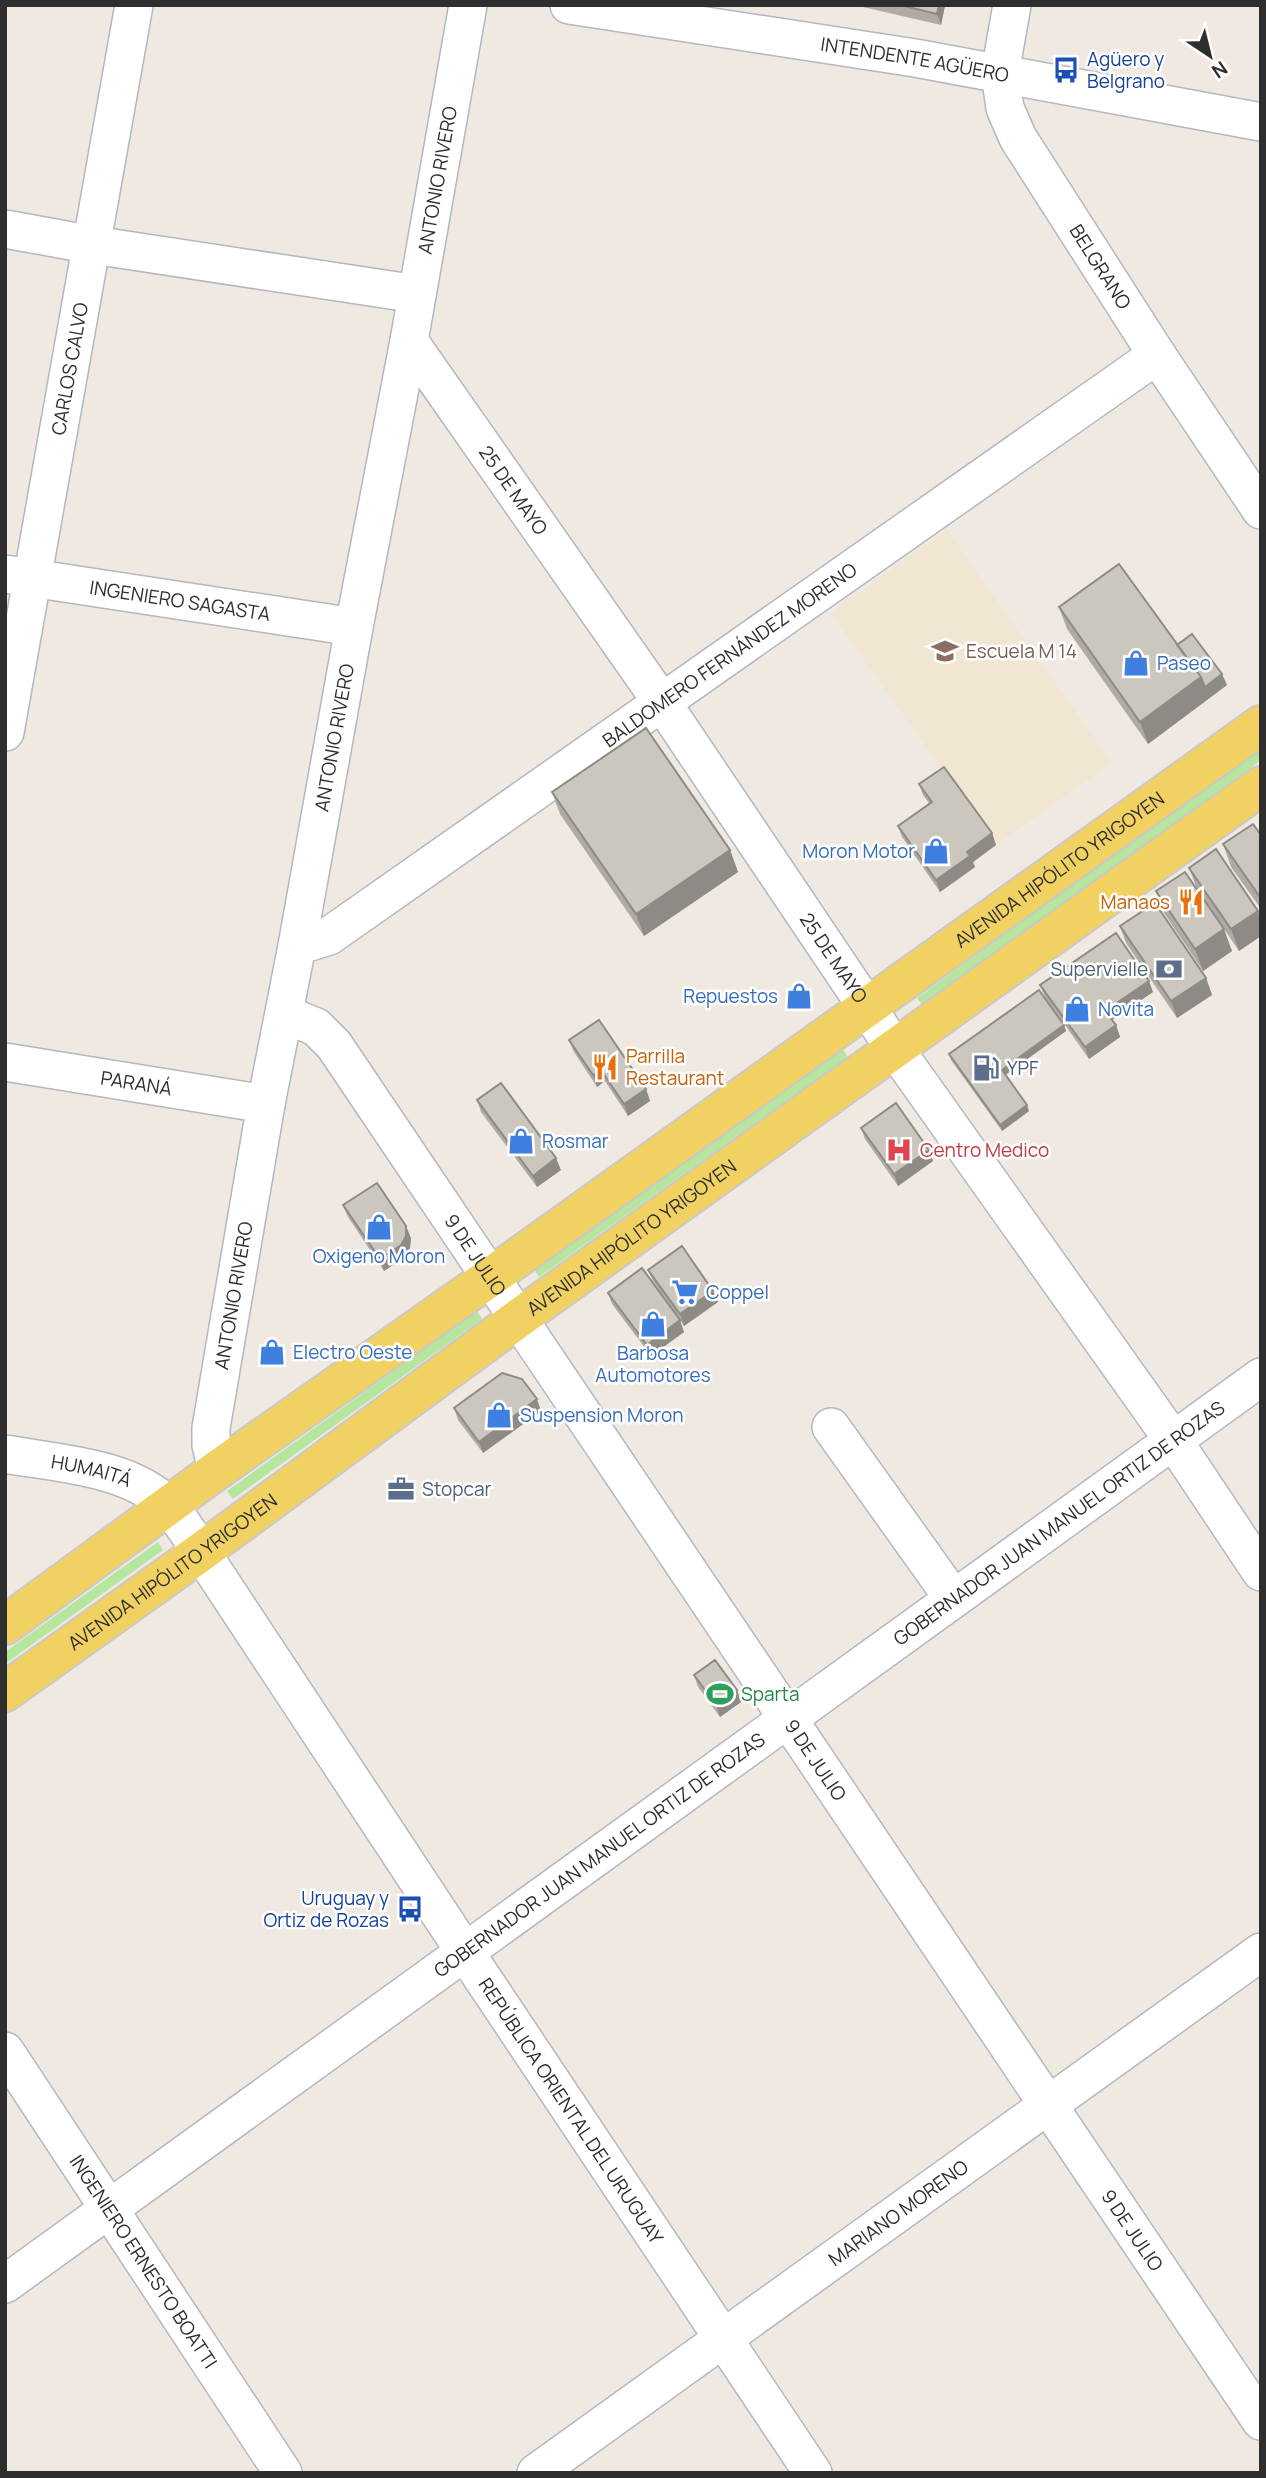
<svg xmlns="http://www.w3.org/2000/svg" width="1266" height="2478" viewBox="0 0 1266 2478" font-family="Manrope,sans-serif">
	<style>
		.education { fill: #f0e6d1 }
		.green { fill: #b6e59e }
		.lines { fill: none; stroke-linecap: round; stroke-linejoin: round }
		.minor-casing { stroke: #b4b7c1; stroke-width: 40 }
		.major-casing { stroke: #c9c9c9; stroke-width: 42 }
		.minor { stroke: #fff; stroke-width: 37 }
		.major { stroke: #f2d163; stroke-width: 38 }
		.wall { fill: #afaba4 }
		.shaded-wall { fill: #8e8b86 }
		.building { fill: #cbc7bf; stroke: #8e8b86; stroke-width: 2 }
		.labels { text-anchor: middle; stroke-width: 5; stroke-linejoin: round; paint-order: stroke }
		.transit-label { font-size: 19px; fill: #164399; stroke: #fff; text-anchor: start }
		.street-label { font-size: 19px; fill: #2e2e2e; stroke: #fff }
		.education-label { font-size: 19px; fill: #785e54; stroke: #fff; text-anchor: start }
		.shop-label { font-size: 19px; fill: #366cbe; stroke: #fff; text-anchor: start }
		.food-label { font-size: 19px; fill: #c56008; stroke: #fff; text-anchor: end }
		.service-label { font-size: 19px; fill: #4e5e75; stroke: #fff; text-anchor: start }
		.health-label { font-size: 19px; fill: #be3a42; stroke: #fff; text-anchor: start }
		.leisure-label { font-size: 19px; fill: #27864d; stroke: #fff; text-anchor: start }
	</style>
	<rect width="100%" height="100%" fill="#efe9e1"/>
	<path class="education" d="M947,530l165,233 -116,82 -165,-232z"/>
	<path class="green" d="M1261,748v12l-338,246 -6,-8z
		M843,1049l5,8 -309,220 -5,-8z
		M477,1311l5,8 -249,180 -6,-8z
		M158,1542l5,8 -158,114v-12z"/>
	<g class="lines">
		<g class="minor-casing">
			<g id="minor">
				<path id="s1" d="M569,5l346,53 346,64"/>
				<path id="s2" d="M1012,5l-12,68 5,35 13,30 139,217 104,155"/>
				<path d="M5,229l88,16 324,49"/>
				<path id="s3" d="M409,341l252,360 234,348 278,391 88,132"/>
				<path id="s4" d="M5,574l349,53"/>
				<path id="s5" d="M5,732l129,-727"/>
				<path id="s6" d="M297,946l32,-10 828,-581"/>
				<path id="s7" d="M284,1014l32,13 18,18 927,1376"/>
				<path id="s8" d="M5,1062l261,42"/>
				<path d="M831,1427l122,171"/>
				<path id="s9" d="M5,1454c51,9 128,13 164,53 12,13 22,30 32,45l264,400 348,521"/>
				<path id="s10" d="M217,1470l-6,-25v-17l55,-324 31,-158 57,-319 55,-286 59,-336"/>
				<path id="s11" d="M5,2051l278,422"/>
				<path id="s12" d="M5,2284l1256,-907"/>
				<path id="s13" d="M536,2473l725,-521"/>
			</g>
		</g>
		<g class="major-casing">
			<g id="major">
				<path id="s14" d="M5,1625l212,-155 275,-194 769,-551"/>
				<path id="s15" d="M5,1692l196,-140 318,-234 742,-532"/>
			</g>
		</g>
		<use href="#minor" class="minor"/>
		<use href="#major" class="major"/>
	</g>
	<path class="wall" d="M854,5h91l-4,20z
		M1059,607l118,38 50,40 -79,59 -81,-115z
		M919,784l73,49 4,12 -23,17 2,5 -35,25 -38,-55 -4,-11 31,-23 -6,-8z
		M552,792l178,58 8,22 -94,64 -84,-122z
		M1261,835v74l-30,-42 -8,-23z
		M1189,868l69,43 3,8v17l-22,15 -28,-41 21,41 -29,20 -39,-58 -8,-22 41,-2z
		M1120,926l86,52 6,17 -35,23 -51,-75z
		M1040,985l113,7 -41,28 4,5 4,12 -31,22 -44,-62z
		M1064,1025l2,6 -61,44 24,36 -27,20 -51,-71 -2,-6z
		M569,1040l77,49 4,12 -22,15 -23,-35 -8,6 -23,-35z
		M477,1100l84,70 -24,17 -56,-75z
		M861,1128l68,22 4,11 -35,25 -33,-47z
		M343,1205l68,33 -1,10 -5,9 -21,14 -36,-54z
		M648,1270l70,32 -34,24 -31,-45z
		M608,1293l76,39 -33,24 -39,-52z
		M454,1408l87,3 -58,42 -25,-33z
		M694,1675l43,15 4,12 -21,15 -22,-30z"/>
	<path class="shaded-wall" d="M939,5l6,1 -4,19 -4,-11z
		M1222,674l5,11 -79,59 -8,-22 61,-45z
		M992,833l4,12 -23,17 2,5 -35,25 -4,-12 31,-28z
		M730,850l8,22 -94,64 -8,-22z
		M1258,911l3,8v17l-22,15 -8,-22z
		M1224,929l8,22 -29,20 -8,-22z
		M1206,978l6,17 -35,23 -6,-17z
		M1149,981l4,11 -44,30 -4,-11z
		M1064,1025l2,6 -62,45 -2,-6z
		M1116,1025l4,12 -31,22 -4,-12z
		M601,1070l4,11 -8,6 -4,-12z
		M646,1089l4,12 -22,15 -4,-12z
		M1027,1105l2,6 -27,20 -2,-6z
		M929,1150l4,11 -35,25 -4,-12z
		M556,1158l5,12 -24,17 -4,-11z
		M406,1226l5,12 -1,10 -5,9 -21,14 -4,-12z
		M713,1291l5,11 -34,24 -4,-12z
		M680,1320l4,12 -33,24 -4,-11z
		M537,1399l4,12 -58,42 -4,-11z
		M737,1690l4,12 -21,15 -4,-12z"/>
	<path class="building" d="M900,5h39l-2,9z
		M1119,564l82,113 -61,45 -81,-115z
		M1192,634l30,40 -17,13 -4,-10 -24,-32z
		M646,728l84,122 -94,64 -84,-122z
		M944,767l48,66 -25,19 3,4 -34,24 -38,-54 34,-24 -13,-18z
		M1253,824l8,11v61l-1,1 -37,-53z
		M1216,849l42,62 -27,18 -42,-61z
		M1185,872l39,57 -29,20 -39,-58z
		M1155,903l51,75 -35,23 -51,-75z
		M1116,933l33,48 -44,30 11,14 -31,22 -45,-62z
		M1039,990l25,35 -62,45 25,35 -27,20 -51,-71z
		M599,1020l47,69 -22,15 -23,-34 -8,5 -24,-35z
		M501,1083l55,75 -23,18 -56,-76z
		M896,1103l33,47 -35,24 -33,-46z
		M377,1183l29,43v10l-5,9 -21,14 -37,-54z
		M682,1246l31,45 -33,23 -32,-44z
		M642,1268l38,52 -33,25 -39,-52z
		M502,1373l20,6 15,20 -58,43 -25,-34z
		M715,1660l22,30 -21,15 -22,-30z"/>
	<defs>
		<g id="bus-bare" transform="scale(2.1)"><path d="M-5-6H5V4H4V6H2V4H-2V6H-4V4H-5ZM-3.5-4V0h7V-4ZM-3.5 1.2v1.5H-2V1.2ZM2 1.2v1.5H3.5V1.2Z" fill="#1a4fb4" stroke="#fff" stroke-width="2.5" paint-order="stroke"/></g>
		<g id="school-bare" transform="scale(2.1)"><path d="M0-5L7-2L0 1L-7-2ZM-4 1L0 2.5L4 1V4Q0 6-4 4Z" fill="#8d6e63" stroke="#fff" stroke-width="2.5" paint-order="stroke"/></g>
		<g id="shop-bare" transform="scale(2.1)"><path d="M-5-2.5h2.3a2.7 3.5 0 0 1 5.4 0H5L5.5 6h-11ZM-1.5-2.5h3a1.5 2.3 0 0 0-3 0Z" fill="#3f7fe0" stroke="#fff" stroke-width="2.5" paint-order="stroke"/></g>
		<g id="restaurant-bare" transform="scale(2.1)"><path d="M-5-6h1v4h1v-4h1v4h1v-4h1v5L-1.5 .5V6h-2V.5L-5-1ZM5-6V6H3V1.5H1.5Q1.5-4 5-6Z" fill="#e8710a" stroke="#fff" stroke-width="2.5" paint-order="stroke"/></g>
		<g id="bank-bare" transform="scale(2.1)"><path d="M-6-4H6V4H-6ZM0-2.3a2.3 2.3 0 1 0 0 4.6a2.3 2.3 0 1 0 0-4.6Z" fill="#5c6f8a" stroke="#fff" stroke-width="2.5" paint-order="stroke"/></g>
		<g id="fuel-bare" transform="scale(2.1)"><path d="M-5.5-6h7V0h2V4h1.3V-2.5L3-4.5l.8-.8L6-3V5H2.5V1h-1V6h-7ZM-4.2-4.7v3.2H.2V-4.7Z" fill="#5c6f8a" stroke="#fff" stroke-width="2.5" paint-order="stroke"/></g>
		<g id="hospital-bare" transform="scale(2.1)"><path d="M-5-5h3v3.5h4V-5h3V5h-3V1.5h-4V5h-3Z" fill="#e0444e" stroke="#fff" stroke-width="2.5" paint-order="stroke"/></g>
		<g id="supermarket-bare" transform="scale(2.1)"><path d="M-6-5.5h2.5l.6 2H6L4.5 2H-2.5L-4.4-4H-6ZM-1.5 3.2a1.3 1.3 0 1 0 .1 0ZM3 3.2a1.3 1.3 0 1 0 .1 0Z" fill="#3f7fe0" stroke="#fff" stroke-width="2.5" paint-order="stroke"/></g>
		<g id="office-bare" transform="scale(2.1)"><path d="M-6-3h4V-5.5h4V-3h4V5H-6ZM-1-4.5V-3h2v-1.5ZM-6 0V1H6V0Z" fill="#5c6f8a" stroke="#fff" stroke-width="2.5" paint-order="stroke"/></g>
		<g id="stadium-bare" transform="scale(2.1)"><path d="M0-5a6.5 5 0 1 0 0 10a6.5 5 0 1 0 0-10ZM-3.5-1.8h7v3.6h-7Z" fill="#2e9e5b" stroke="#fff" stroke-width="2.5" paint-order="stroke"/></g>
	</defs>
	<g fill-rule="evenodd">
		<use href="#bus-bare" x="1066" y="70"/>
		<use href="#school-bare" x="945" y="651"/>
		<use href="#shop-bare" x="1136" y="663"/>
		<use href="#shop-bare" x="936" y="851"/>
		<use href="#restaurant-bare" x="1191" y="902"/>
		<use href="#bank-bare" x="1169" y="969"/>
		<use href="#shop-bare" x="799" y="996"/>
		<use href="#shop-bare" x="1077" y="1009"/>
		<use href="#restaurant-bare" x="605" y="1067"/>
		<use href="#fuel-bare" x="986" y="1068"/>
		<use href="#shop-bare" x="521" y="1141"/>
		<use href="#hospital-bare" x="899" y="1150"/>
		<use href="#shop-bare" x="379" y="1227"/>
		<use href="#supermarket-bare" x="685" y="1292"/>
		<use href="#shop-bare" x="653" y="1324"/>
		<use href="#shop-bare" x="272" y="1352"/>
		<use href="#shop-bare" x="499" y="1415"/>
		<use href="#office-bare" x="401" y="1489"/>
		<use href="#stadium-bare" x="720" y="1694"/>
		<use href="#bus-bare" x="410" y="1909"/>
	</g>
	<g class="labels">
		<g class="transit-label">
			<text x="1087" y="66">Agüero y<tspan x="1087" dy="22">Belgrano</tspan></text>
			<text x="389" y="1905" text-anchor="end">Uruguay y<tspan x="389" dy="22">Ortiz de Rozas</tspan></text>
		</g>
		<g class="street-label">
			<text dy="7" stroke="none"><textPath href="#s1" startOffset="350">INTENDENTE AGÜERO</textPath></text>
			<text dy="7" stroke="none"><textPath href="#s10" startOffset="1311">ANTONIO RIVERO</textPath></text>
			<text dy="7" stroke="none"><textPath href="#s2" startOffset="290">BELGRANO</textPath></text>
			<text dy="7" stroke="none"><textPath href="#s5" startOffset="369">CARLOS CALVO</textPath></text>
			<text dy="7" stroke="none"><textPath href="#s3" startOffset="182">25 DE MAYO</textPath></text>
			<text dy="7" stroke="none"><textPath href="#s4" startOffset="177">INGENIERO SAGASTA</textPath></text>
			<text dy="7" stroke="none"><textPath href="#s6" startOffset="523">BALDOMERO FERNÁNDEZ MORENO</textPath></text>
			<text dy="7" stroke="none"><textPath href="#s10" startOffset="744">ANTONIO RIVERO</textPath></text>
			<text dy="7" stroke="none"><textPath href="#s14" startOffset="1297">AVENIDA HIPÓLITO YRIGOYEN</textPath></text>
			<text dy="7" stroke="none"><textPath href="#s3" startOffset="749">25 DE MAYO</textPath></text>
			<text dy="7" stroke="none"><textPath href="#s8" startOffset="133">PARANÁ</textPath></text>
			<text dy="7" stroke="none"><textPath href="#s15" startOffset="774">AVENIDA HIPÓLITO YRIGOYEN</textPath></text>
			<text dy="7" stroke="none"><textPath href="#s7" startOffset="313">9 DE JULIO</textPath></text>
			<text dy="7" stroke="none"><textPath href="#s10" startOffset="177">ANTONIO RIVERO</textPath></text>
			<text dy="7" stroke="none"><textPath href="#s9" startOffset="88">HUMAITÁ</textPath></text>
			<text dy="7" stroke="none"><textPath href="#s12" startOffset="1300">GOBERNADOR JUAN MANUEL ORTIZ DE ROZAS</textPath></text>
			<text dy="7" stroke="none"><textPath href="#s15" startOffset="206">AVENIDA HIPÓLITO YRIGOYEN</textPath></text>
			<text dy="7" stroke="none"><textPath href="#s7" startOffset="922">9 DE JULIO</textPath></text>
			<text dy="7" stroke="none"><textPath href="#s12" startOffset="733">GOBERNADOR JUAN MANUEL ORTIZ DE ROZAS</textPath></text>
			<text dy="7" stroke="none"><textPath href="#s9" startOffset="901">REPÚBLICA ORIENTAL DEL URUGUAY</textPath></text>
			<text dy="7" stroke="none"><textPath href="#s13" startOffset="446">MARIANO MORENO</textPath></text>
			<text dy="7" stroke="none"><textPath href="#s7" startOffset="1489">9 DE JULIO</textPath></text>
			<text dy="7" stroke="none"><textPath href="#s11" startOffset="252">INGENIERO ERNESTO BOATTI</textPath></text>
		</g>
		<g class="education-label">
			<text x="966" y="658">Escuela M 14</text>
		</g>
		<g class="shop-label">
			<text x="1157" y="670">Paseo</text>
			<text x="915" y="858" text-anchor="end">Moron Motor</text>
			<text x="778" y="1003" text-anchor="end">Repuestos</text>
			<text x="1098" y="1016">Novita</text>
			<text x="542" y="1148">Rosmar</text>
			<text x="379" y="1263" text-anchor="middle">Oxigeno Moron</text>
			<text x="706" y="1299">Coppel</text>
			<text x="293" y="1359">Electro Oeste</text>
			<text x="653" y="1360" text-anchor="middle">Barbosa<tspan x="653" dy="22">Automotores</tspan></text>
			<text x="520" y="1422">Suspension Moron</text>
		</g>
		<g class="food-label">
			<text x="1170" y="909">Manaos</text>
			<text x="626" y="1063" text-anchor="start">Parrilla<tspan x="626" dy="22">Restaurant</tspan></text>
		</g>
		<g class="service-label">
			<text x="1148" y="976" text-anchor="end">Supervielle</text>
			<text x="1007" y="1075">YPF</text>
			<text x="422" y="1496">Stopcar</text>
		</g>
		<g class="health-label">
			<text x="920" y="1157">Centro Medico</text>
		</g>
		<g class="leisure-label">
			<text x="741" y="1701">Sparta</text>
		</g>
	</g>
	<rect width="1266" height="2478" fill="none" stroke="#2e2e2e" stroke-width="14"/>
	<g transform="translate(1210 56) rotate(145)" stroke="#ffffff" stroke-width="5" paint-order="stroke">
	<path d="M0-5L12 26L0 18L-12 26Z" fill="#2e2e2e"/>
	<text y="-10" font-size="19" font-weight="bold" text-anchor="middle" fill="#2e2e2e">N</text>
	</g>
</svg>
